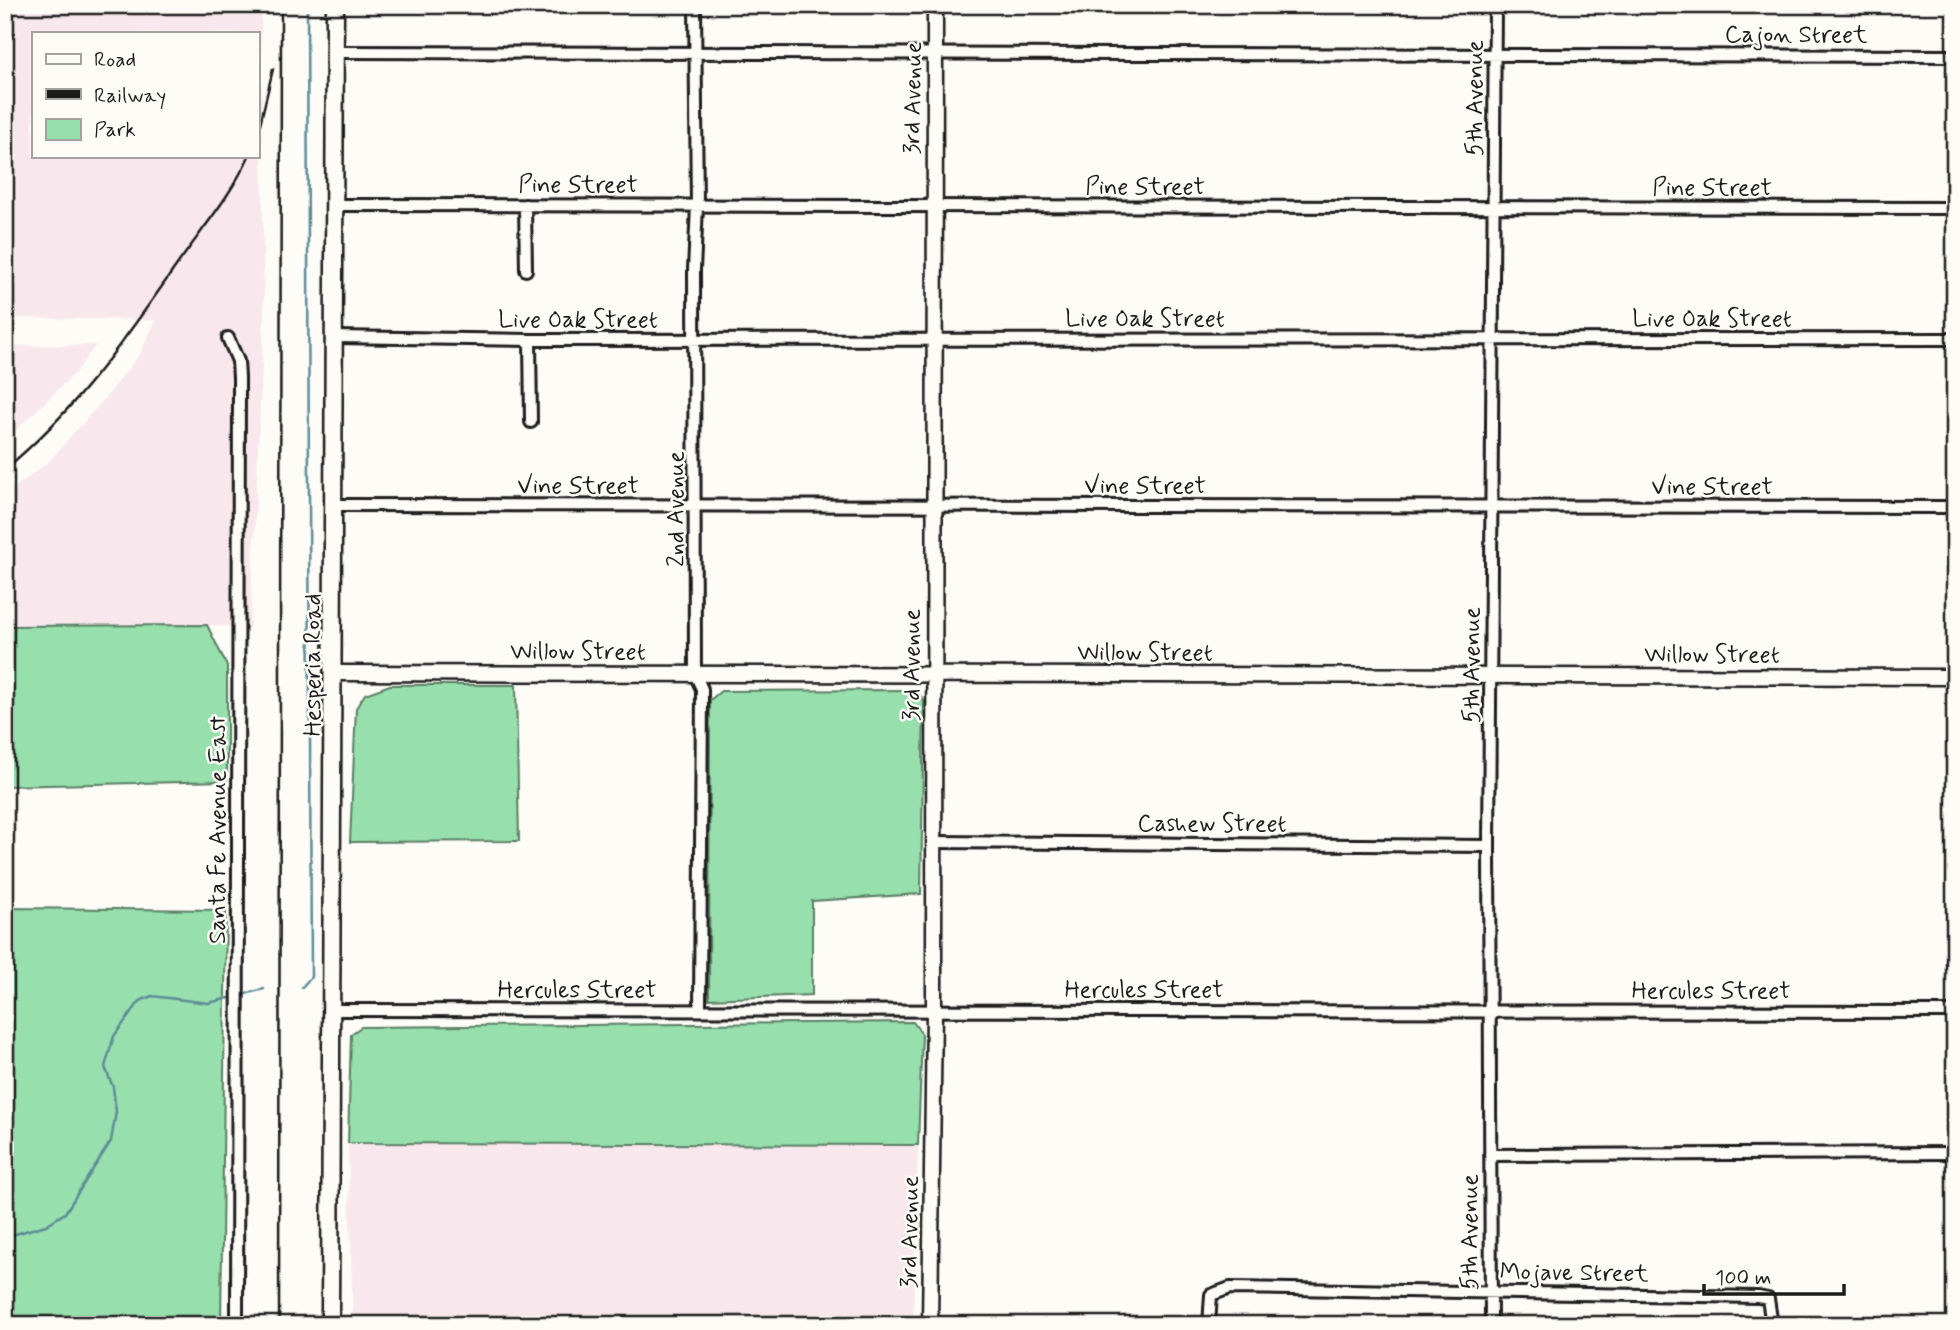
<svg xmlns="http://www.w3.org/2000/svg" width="1960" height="1330" viewBox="0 0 1960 1330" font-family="Mynerve,sans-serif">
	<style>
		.built { fill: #f8e8ed; fill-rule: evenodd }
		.green { fill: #97dfad; stroke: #5a7e64; stroke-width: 2 }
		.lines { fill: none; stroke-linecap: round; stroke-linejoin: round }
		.stream { stroke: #5e8c97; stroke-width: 2.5 }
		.minor-casing { stroke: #1c1c1c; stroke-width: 16 }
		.tertiary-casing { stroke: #1c1c1c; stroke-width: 19 }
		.secondary-casing { stroke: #1c1c1c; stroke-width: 21 }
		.minor { stroke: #fdfcf7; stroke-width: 10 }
		.tertiary { stroke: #fdfcf7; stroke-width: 14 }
		.secondary { stroke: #fdfcf7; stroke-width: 16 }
		.rail { stroke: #1c1c1c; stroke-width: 2.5 }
		.labels { text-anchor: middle; stroke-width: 5; stroke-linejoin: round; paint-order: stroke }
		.street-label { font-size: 24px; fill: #1c1c1c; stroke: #fdfcf7 }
	</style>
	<rect width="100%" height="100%" fill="#fdfcf7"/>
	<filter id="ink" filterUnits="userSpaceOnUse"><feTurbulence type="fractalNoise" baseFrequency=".0143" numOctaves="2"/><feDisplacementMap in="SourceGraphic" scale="14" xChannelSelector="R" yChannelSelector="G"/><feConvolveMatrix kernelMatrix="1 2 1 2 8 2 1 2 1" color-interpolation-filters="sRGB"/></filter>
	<g filter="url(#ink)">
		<path class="built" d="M5,5h256l3,316 -14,307 -43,-3 -202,1v-131l44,-34 57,-64 34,-43 16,-34 -151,-2zM33,33h224v123h-224z
			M96,345l-21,28 -70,68v-95z
			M348,1143l570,2 -5,180h-560z"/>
		<path class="green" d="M207,625l20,41v115l-222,5v-160z
			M390,685h126l3,156 -169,1 6,-134 9,-14z
			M916,690l8,11 -3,193 -109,7v94l-103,4 1,-299 11,-9z
			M5,908l221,2 -5,415h-216z
			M913,1022l9,12 -4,111 -570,-2 3,-109 10,-7z"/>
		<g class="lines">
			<path class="stream" d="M302,987l9,-10 -4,-972
				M241,995l23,-6
				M5,1237l41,-12 19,-12 46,-72 5,-29 -3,-25 -8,-20 9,-31 26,-35 12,-5 56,7 26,-6"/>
			<g class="minor-casing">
				<path id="minor" d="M695,5l2,201 -3,64 1,404 7,15 -2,321
					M335,52l1620,4
					M335,205l1620,3
					M525,205l1,65
					M334,337l196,3 1425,-1
					M228,338l10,23 1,17 -2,947
					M530,340l1,82
					M334,505l1621,2
					M934,842l555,4
					M334,1010l1621,2
					M1490,1155l465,-2
					M1209,1325l2,-30 19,-7 528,9 10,2 4,26
					M1491,1325l-2,-479 6,-841"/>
			</g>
			<g class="tertiary-casing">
				<path id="tertiary" d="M334,673l1621,4
					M930,1325l4,-314 1,-1006"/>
			</g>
			<g class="secondary-casing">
				<path id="secondary" d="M330,1325l5,-1320"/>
			</g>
			<use href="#minor" class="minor"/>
			<use href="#tertiary" class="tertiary"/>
			<use href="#secondary" class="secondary"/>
			<path class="rail" d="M257,137l16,-68
				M5,469c72,-59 121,-132 174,-207 24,-34 53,-68 70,-106
				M279,1325l2,-1320"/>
		</g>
	</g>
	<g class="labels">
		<g class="street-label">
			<text x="1796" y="42">Cajon Street</text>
			<text transform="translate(912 98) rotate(-89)" y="8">3rd Avenue</text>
			<text transform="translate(1474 98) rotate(-90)" y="8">5th Avenue</text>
			<text x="578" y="192">Pine Street</text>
			<text x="1145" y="194">Pine Street</text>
			<text x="1712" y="195">Pine Street</text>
			<text x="1145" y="326">Live Oak Street</text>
			<text x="1712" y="326">Live Oak Street</text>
			<text x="578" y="327">Live Oak Street</text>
			<text x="578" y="493">Vine Street</text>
			<text x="1145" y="493">Vine Street</text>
			<text x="1712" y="494">Vine Street</text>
			<text transform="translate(675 509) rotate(-90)" y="8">2nd Avenue</text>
			<text x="578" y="659">Willow Street</text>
			<text x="1145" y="660">Willow Street</text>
			<text x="1712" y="662">Willow Street</text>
			<text transform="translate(312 665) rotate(-90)" y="8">Hesperia Road</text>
			<text transform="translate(911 665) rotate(-90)" y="8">3rd Avenue</text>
			<text transform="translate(1471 665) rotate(-90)" y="8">5th Avenue</text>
			<text x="1212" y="831">Cashew Street</text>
			<text transform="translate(217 830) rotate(-90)" y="8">Santa Fe Avenue East</text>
			<text x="577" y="997">Hercules Street</text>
			<text x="1144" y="997">Hercules Street</text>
			<text x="1711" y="998">Hercules Street</text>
			<text transform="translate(909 1232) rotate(-89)" y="8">3rd Avenue</text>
			<text transform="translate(1469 1232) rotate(-90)" y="8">5th Avenue</text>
			<text transform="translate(1574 1272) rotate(1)" y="8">Mojave Street</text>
		</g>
	</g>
	<rect width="1960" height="1330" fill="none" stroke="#fdfcf7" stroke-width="28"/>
	<rect x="14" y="14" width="1932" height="1302" fill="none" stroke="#1c1c1c" stroke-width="2.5" filter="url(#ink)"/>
	<rect x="32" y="32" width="228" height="126" fill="#fdfcf7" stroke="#a3a29f" stroke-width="2"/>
	<rect x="46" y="54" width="35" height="10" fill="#fdfcf7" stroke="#a3a29f" stroke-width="2"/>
	<text x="94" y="66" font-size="21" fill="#1c1c1c">Road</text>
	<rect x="46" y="89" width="35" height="10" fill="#1c1c1c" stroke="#a3a29f" stroke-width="2"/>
	<text x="94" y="102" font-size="21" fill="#1c1c1c">Railway</text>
	<rect x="46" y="119" width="35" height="21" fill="#97dfad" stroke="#a3a29f" stroke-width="2"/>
	<text x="94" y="136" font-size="21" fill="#1c1c1c">Park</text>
	<path d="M1704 1284v10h140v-10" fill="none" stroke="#1c1c1c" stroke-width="3.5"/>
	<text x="1715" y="1284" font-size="21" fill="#1c1c1c" stroke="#fdfcf7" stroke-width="5" paint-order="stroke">100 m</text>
</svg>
